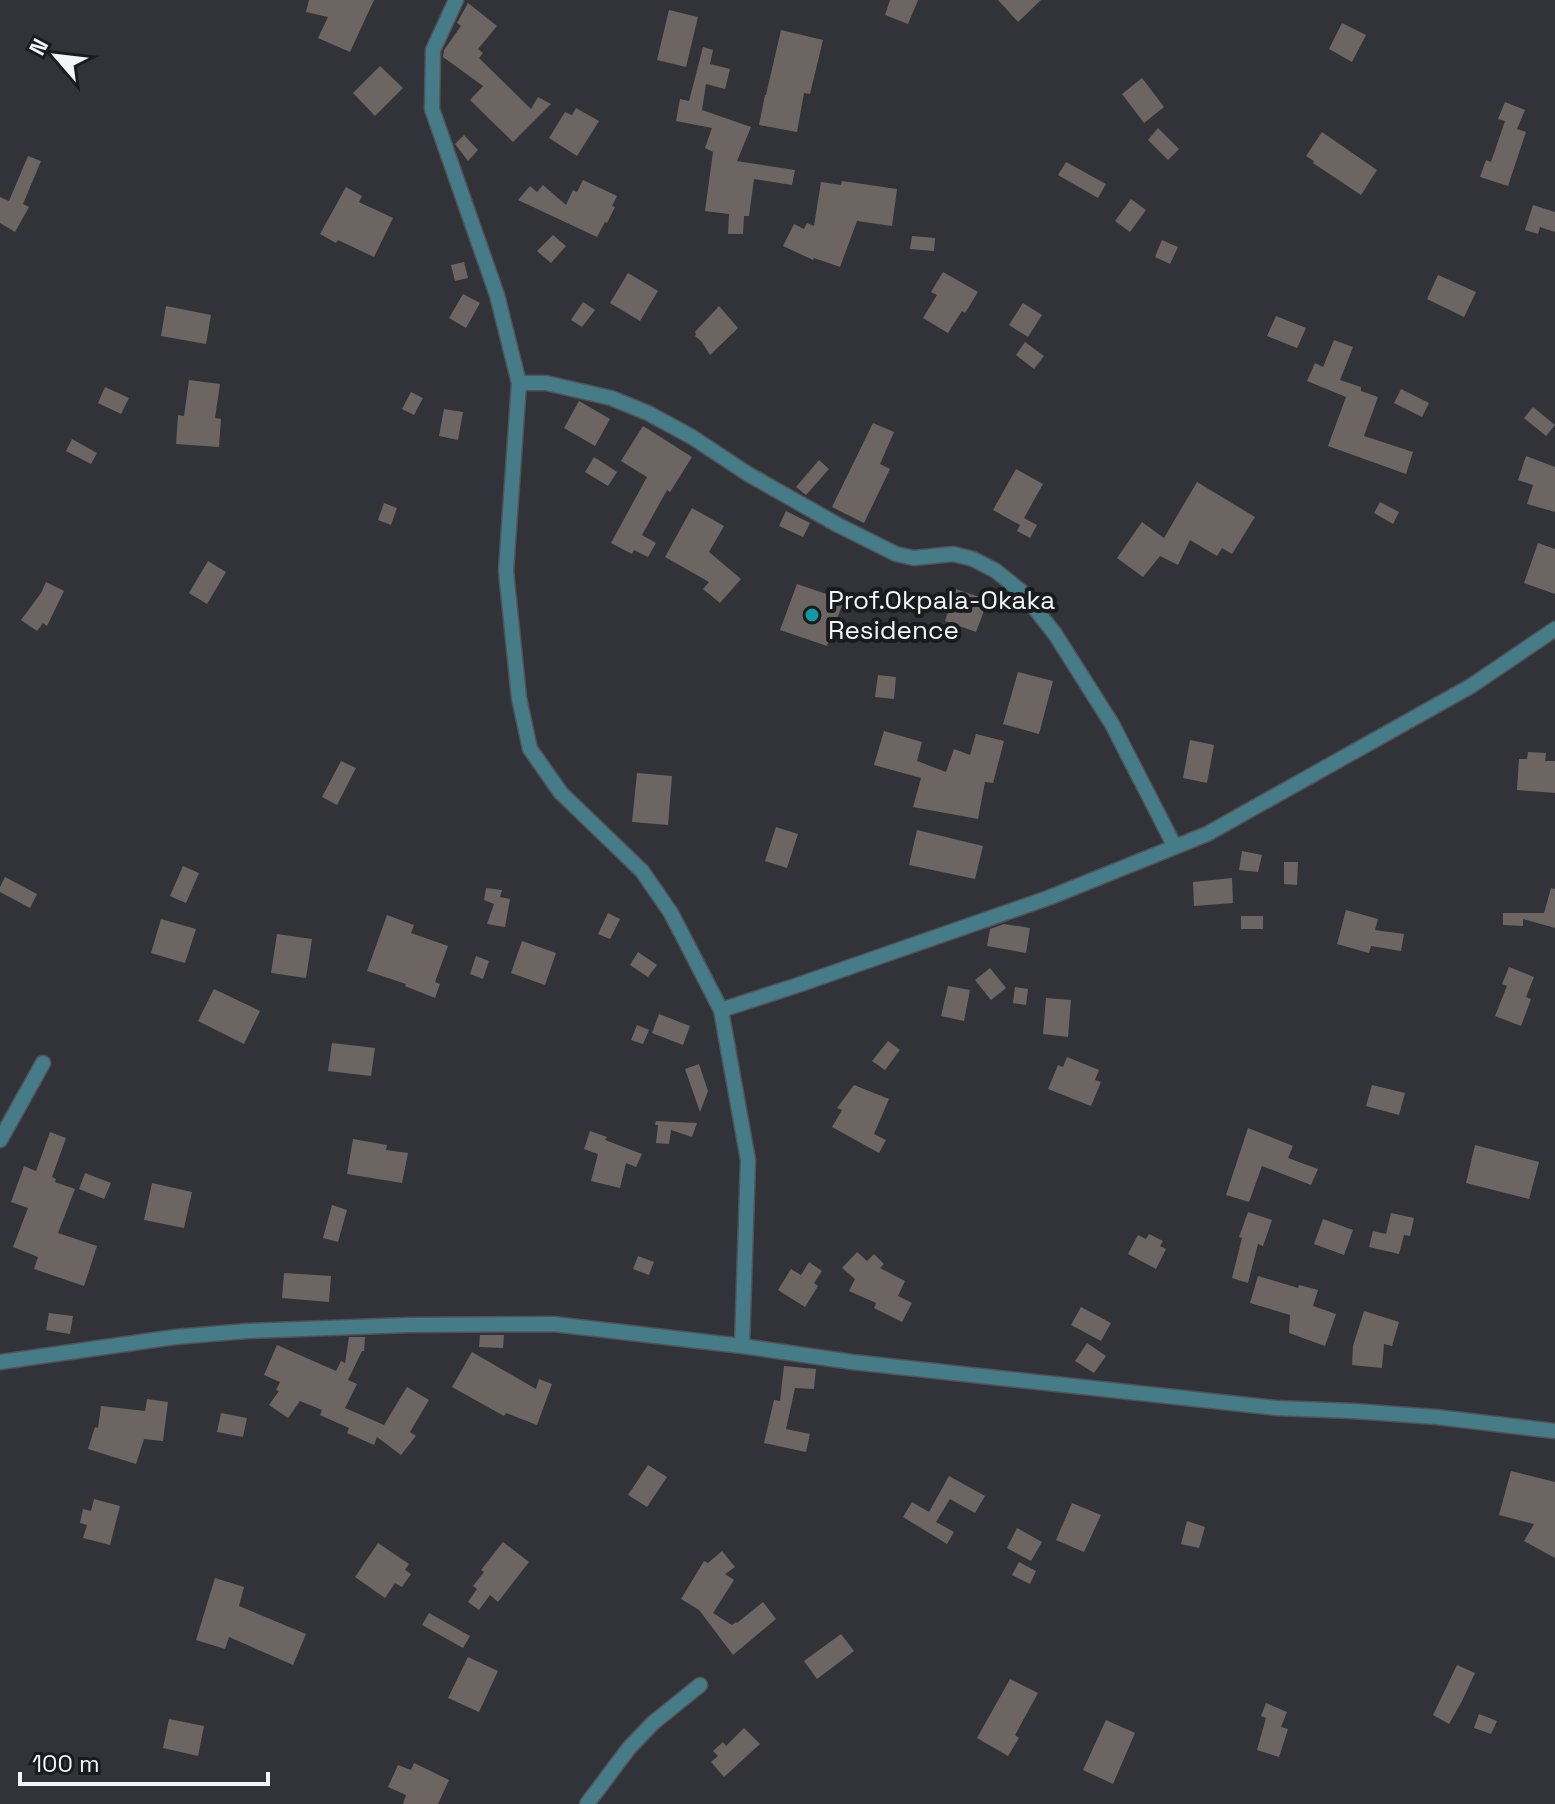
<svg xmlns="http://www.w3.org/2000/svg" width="1555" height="1804" viewBox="0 0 1555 1804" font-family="'Space Grotesk',sans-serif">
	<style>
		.building { fill: #6d6562 }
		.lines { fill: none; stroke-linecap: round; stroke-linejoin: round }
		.minor-casing { stroke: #515258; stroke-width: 17 }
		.minor { stroke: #457c88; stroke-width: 14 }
		.culture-dot { fill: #0f9aa8; stroke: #1a1b1d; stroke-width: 3 }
		.labels { text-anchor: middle; stroke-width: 8; stroke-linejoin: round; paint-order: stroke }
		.poi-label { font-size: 26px; fill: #f4f5f9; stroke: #1a1b1d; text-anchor: start }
	</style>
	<rect width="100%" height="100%" fill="#323339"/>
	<path class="building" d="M309,0h65l-24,52 -32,-14 10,-21 -22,-5z
		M890,0h28l-10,24 -23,-9z
		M998,0h43l-23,22z
		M468,3l29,23 -19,23 5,4 -4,5 52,51 7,-12 13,7 -38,38 -43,-42 13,-14 -40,-29 1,-7 17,-24 -4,-3z
		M669,10l29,7 -12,50 -29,-7z
		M1342,23l24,12 -14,27 -23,-13z
		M781,30l42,10 -13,54 -6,-1 -7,39 -38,-7 6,-30h1z
		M703,47l10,3 -3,14 20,5 -5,20 -19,-5 -4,26 49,17 -14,34 58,9 -3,15 -38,-6 -5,37h-5l-1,18h-15l1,-20 -24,-3 8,-59 -8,-4 7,-20 -36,-7 4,-22 9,2z
		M380,66l23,22 -28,28 -22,-23z
		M1142,78l22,29 -20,16 -22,-29z
		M1505,102l20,8 -8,19 9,3 -18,54 -28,-9 6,-17 5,2 14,-41 -7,-2z
		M576,108l23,13 -22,35 -28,-18 16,-26 7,3z
		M1158,128l21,21 -11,11 -20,-20z
		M1322,132l55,38 -16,25 -48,-32 1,-2 -8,-5z
		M464,135l14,15 -10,11 -13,-17z
		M28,156l13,5 -18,43 6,3 -14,25 -15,-9v-26l9,4z
		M1066,162l40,22 -8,14 -40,-23z
		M583,180l34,16 -5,10 3,1 -8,16 -2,-1 -8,15 -79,-37 12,-14 7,6 6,-7 23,20 7,-15 4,2z
		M842,181l55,8 -5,37 -35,-5 -17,46 -26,-9 -1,2 -30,-14 11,-22 10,5 3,-6 7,3 7,-44 20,3z
		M346,187l16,9 -3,6 34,16 -19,39 -36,-17 -2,3 -16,-9z
		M1131,199l15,11 -16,22 -15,-11z
		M1533,205l22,7v20l-15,-5 -2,7 -13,-4z
		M553,235l13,11 -15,17 -14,-12z
		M912,236l23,2 -1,13 -24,-2z
		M1162,240l16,7 -8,17 -15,-7z
		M464,262l4,16 -13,3 -4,-16z
		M943,272l35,20 -13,21 -3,-2 -14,22 -25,-15 14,-23 -6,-3z
		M628,273l30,18 -18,30 -30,-18z
		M1438,275l38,17 -12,25 -37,-18z
		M463,294l17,9 -14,25 -17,-10z
		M583,302l12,8 -13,17 -11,-7z
		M1023,303l19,12 -14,22 -19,-12z
		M166,306l45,9 -5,29 -45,-8z
		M719,306l19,22 -28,27 -8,-13 -7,-6 1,-2 -1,-2z
		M1276,316l30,12 -9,20 -30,-12z
		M1334,340l19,7 -13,33 21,7v4l17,6 -14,39 49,16 -7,22 -78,-28 18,-49 -39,-16 8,-18 8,4z
		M1025,342l19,14 -10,13 -18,-14z
		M189,380l31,4 -5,34 6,1 -2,28 -43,-3 2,-29 6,1z
		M105,387l24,11 -8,16 -23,-11z
		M1401,389l28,14 -7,14 -28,-14z
		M411,392l12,6 -9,17 -12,-6z
		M579,401l31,18 -15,27 -31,-18z
		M1533,407l22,18 -9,11 -22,-18z
		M444,409l19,3 -5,28 -19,-4z
		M873,423l21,9 -14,32 10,5 -26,54 -32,-16z
		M643,426l49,31 -22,35 -3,-2 -25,45 14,8 -8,14 -14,-7 -2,4 -21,-11 36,-66 -26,-16z
		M72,439l25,14 -6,11 -25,-13z
		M1526,456l29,11v45l-28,-8 6,-19 -15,-5z
		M594,457l23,15 -9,14 -23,-14z
		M819,460l10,9 -23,26 -10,-8z
		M1016,469l27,15 -19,34 13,7 -7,13 -13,-7 3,-6 -27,-15z
		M1197,482l58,35 -23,37 -10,-6 -5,8 -27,-16 -12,25 -18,-9 -17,21 -26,-19 25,-36 22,16z
		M1380,502l19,10 -6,12 -19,-11z
		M384,503l13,5 -6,17 -13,-5z
		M692,508l32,18 -15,26 32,27 -21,24 -17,-14 6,-7 -44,-25z
		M786,511l24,12 -7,14 -24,-11z
		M1538,543l17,6v45l-31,-11z
		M208,561l18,11 -19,32 -18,-11z
		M46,582l18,9 -17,35 -4,-3 -6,8 -16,-11 20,-27z
		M797,584l47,16 -17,46 -47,-16z
		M956,589l32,11 -12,32 -31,-11z
		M1018,672l35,9 -14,53 -36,-10z
		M878,675l18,2 -2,22 -19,-2z
		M884,731l38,11 -5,19 29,11 8,-23 16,6 6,-21 28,7 -11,42 -8,-1 -7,37 -65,-12 8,-29 -47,-13z
		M1190,740l24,5 -7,38 -24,-5z
		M1528,752l18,1 -1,8h10v32l-38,-3 2,-31h8z
		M341,761l15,7 -19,37 -15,-8z
		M637,773l35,3 -4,49 -36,-3z
		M776,827l22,7 -11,34 -22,-7z
		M917,830l66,16 -8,33 -66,-14z
		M1242,851l20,4 -4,17 -19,-2z
		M1284,862h14l-1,23 -13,-1z
		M183,866l16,7 -13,30 -16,-7z
		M5,877l32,17 -7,14 -30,-16v-5z
		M1232,878l1,25 -39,3 -1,-24z
		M486,888l16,2 -2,7 10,2 -5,28 -18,-3 7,-20 -10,-4z
		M1551,888l4,1v39l-32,-9v7l-20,-1v-12h41z
		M1346,910l32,9 -3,11 29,4 -3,17 -30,-5 -2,7 -32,-9z
		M608,913l12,6 -10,20 -12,-5z
		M387,915l27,10 -3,8 37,13 -13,36 5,2 -5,14 -30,-12 1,-2 -39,-13z
		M1241,916h22v13h-22z
		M161,919l35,10 -11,34 -34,-10z
		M1004,924l26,4 -4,25 -39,-7 3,-17z
		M277,934l35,5 -6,39 -35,-5z
		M522,941l34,12 -11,32 -34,-12z
		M638,952l19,13 -9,12 -18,-12z
		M476,956l13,5 -6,18 -13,-5z
		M1509,967l25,10 -8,20 5,2 -10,27 -26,-10 12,-30 -5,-2z
		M990,968l16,20 -15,12 -16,-20z
		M948,986l22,4 -6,31 -23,-5z
		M1015,987l13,2 -2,16 -13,-2z
		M214,989l46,22 -16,33 -46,-23z
		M1046,998l25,2 -3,37 -25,-3z
		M659,1014l31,12 -7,19 -31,-12z
		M637,1025l12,5 -6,14 -12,-4z
		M888,1041l12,9 -15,20 -13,-9z
		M332,1043l43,5 -4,28 -43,-5z
		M1067,1057l32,13 -4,10 6,2 -10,24 -43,-17 10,-24 5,2z
		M699,1064l9,27 -8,21 -15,-43z
		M854,1085l35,14 -15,35 12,6 -7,13 -47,-26 10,-17 -5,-2z
		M1372,1085l33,8 -6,22 -33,-9z
		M656,1121l41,2 -5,14 -21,-7 -2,14 -13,-1 2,-18h-3z
		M1248,1128l45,18 -5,12 30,11 -7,16 -49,-19 -13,36 -23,-7z
		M590,1131l17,6 -2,3 37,14 -6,13 -10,-4 -6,25 -29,-7 7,-27 -14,-5z
		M50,1132l16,6 -14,39 4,2 -1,3 20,7 -17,44 39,13 -13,40 -50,-17 4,-12 -25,-10 15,-39 -17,-6 13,-36 12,5z
		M353,1139l34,6 -1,5 22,3 -6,30 -55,-9z
		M1475,1145l64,17 -10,37 -63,-16z
		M85,1173l26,10 -7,16 -25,-10z
		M152,1183l40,9 -8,36 -40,-8z
		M332,1205l15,5 -9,32 -15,-4z
		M1248,1212l24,8 -9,26 -5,-2 -10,39 -16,-5 10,-40 -3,-1z
		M1391,1213l23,5 -4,18 -6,-1 -5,19 -30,-7 4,-16 13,3z
		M1323,1219l30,11 -9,25 -30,-11z
		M1149,1234l14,7 -3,5 6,3 -10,20 -28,-15 10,-19 8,4z
		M857,1252l10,9 7,-7 10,10 -4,4 25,13 -7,15 14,7 -10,19 -28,-14 2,-5 -27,-12 6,-12 -13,-11z
		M638,1256l16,6 -5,13 -16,-6z
		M809,1262l13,9 -8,12 4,3 -13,21 -27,-17 13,-21 10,6z
		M284,1273l47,3 -2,26 -47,-4z
		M1258,1276l40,12 1,-3 19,5 -5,16 23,8 -11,32 -36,-13 1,-18 -40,-12z
		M1081,1307l30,16 -10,18 -30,-16z
		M1364,1311l35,11 -7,24 -8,-2 -2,24 -30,-3 1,-19z
		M49,1313l24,3 -3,18 -24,-4z
		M480,1335h24l-1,13 -24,-1z
		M349,1337h16l-1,14h-2l-14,29 9,4 -12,24 39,17 23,-38 22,13 -19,32 6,4 -15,19 -24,-18 -3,8 -27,-12 2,-5 -29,-13 2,-5 -22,-9 -12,17 -19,-13 10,-14 -3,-1 4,-8 -16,-7 13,-30 59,26 5,-10 4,2z
		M1087,1343l19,13 -12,17 -19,-12z
		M472,1352l64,37 3,-10 13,5 -15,41 -31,-12 -2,3 -52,-29z
		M784,1366l32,3 -2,20 -19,-1 -9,41 24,5 -4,18 -42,-9 10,-43 6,1z
		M147,1399l21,3 -5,39 -19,-2 -8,25 -48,-15 7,-22 3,1 3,-22 44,5z
		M221,1413l26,5 -4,19 -26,-5z
		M648,1465l19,12 -20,30 -19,-12z
		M1511,1471l44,11v76l-31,-17 10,-17 -35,-9z
		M949,1476l36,20 -10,17 -25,-14 -14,23 18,10 -7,12 -44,-27 9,-15 17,10z
		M94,1499l26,7 -10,39 -27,-7 4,-13 -7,-2 3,-14 8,2z
		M1072,1503l29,12 -17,37 -28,-12z
		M1187,1521l18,6 -6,21 -18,-4z
		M1017,1528l25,14 -11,19 -24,-13z
		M503,1542l26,20 -31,40 -8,-7 -11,15 -11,-8 9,-13 -4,-3 11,-14 -3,-2z
		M378,1543l31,21 -4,6 6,4 -9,13 -7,-4 -10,15 -30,-21z
		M722,1551l13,16 -10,7 9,6 -21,33 19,12 4,-3 1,1 26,-21 13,17 -43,36 -34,-45 -18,-11 23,-38 4,2z
		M1019,1562l17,9 -6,13 -18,-9z
		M215,1578l29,9 -5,19 67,28 -13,31 -64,-28 -4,12 -29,-9z
		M429,1613l41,23 -7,12 -41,-23z
		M841,1634l13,17 -37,28 -13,-18z
		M468,1657l30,14 -19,41 -31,-14z
		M1457,1665l18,8 -13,28 -13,23 -16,-9z
		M1010,1679l28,14 -23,42 4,3 -11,18 -31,-18z
		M1266,1703l21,9 -6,15 7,2 -9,28 -22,-7 9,-32 -5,-2z
		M1479,1714l18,7 -6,13 -17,-6z
		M169,1719l35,7 -6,30 -35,-8z
		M1106,1720l29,13 -22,51 -30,-14z
		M744,1728l16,16 -36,33 -13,-15 7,-6 -5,-5 10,-9 3,4z
		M414,1763l35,17 -11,24h-35l3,-9 -18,-8 10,-22 13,5z"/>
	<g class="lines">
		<g class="minor-casing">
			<path id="minor" d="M456,0l-23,50 -1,59 65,186 22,88 -13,188 13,127 11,51 31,44 81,78 29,42 50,97 27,150 -6,186
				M519,383h27l65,15 37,15 44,24 56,37 90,51 58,29 18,4 39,-4 20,5 23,12 26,21 33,42 57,90 63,123
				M721,1010l77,-25 250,-87 159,-64 264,-148 84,-57
				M0,1140l43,-77
				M0,1362l175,-25 72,-6 162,-6 144,-1 189,22 110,16 424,46 77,3 83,6 119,14
				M587,1804l42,-56 24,-25 47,-38"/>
		</g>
		<use href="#minor" class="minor"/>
	</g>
	<circle class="culture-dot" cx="812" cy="615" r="8"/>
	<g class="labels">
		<g class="poi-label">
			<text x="828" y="609">Prof.Okpala-Okaka<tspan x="828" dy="30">Residence</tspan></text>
		</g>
	</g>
	<g transform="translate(56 56) rotate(298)" stroke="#1a1b1d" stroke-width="6" paint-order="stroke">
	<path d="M0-6L14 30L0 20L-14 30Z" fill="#f4f5f9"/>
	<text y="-12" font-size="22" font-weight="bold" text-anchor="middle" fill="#f4f5f9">N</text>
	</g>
	<path d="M20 1772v12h248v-12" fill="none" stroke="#f4f5f9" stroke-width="4"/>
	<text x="32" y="1772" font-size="24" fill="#f4f5f9" stroke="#1a1b1d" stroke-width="6" paint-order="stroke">100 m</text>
</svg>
